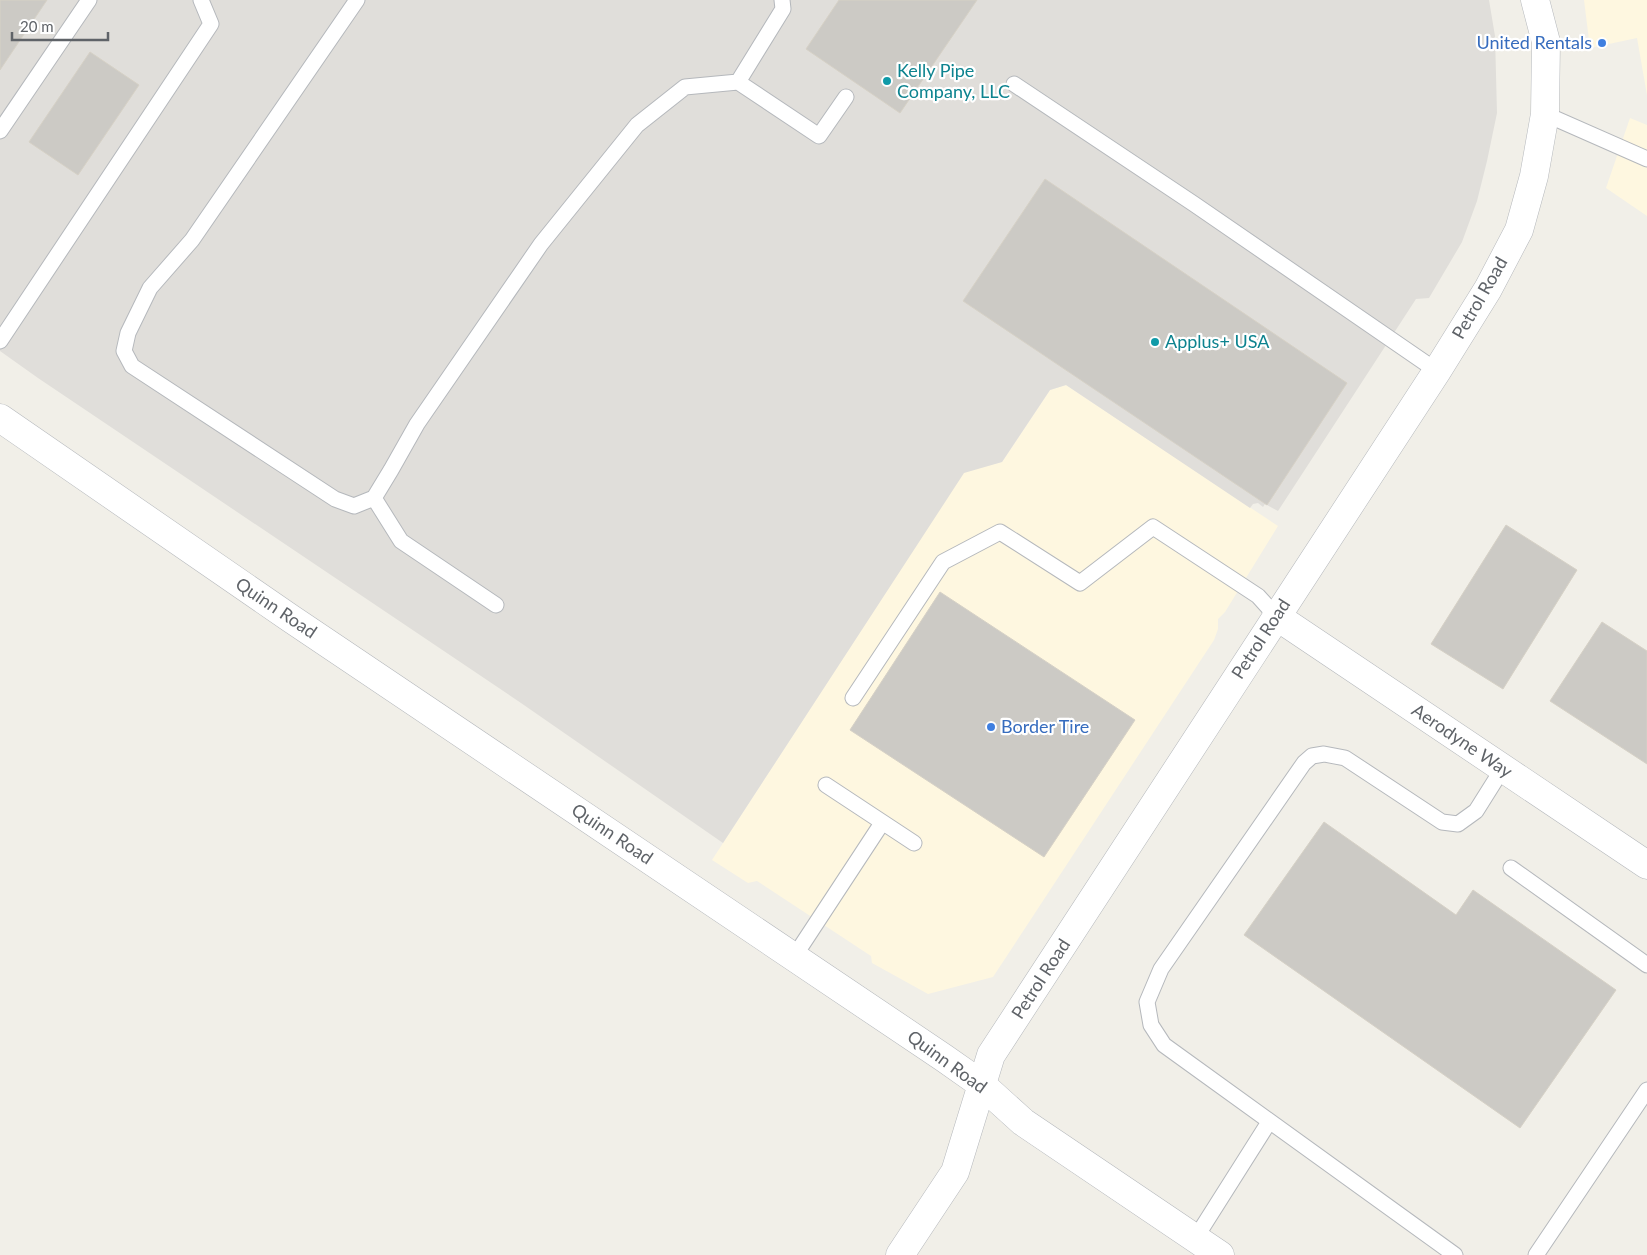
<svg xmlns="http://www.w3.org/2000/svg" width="1647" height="1255" viewBox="0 0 1647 1255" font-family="Lato,sans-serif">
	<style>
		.commercial { fill: #fef7e0 }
		.industrial { fill: #e0deda }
		.building { fill: #cccac5; stroke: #d6d1c6 }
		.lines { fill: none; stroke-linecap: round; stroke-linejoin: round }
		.lane-casing { stroke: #b5b8bc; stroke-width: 17 }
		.street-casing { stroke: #b5b8bc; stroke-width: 29 }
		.lane { stroke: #fff; stroke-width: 15 }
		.street { stroke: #fff; stroke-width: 28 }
		.shop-dot { fill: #3f7fe0; stroke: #fff; stroke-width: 2 }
		.culture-dot { fill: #0f9aa8; stroke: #fff; stroke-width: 2 }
		.labels { text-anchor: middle; stroke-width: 4.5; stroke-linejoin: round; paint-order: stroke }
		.shop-label { font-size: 18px; fill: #366cbe; stroke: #fff; text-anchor: end }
		.culture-label { font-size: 18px; fill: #0d838f; stroke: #fff; text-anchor: start }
		.street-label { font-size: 18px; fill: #5f6368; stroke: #fff }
	</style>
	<rect width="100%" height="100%" fill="#f1efe8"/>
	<path class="commercial" d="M1584,0h63v95l-10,-57 -47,10z
		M1630,118l17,7v91l-41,-28z
		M1066,385l212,141 -53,86 -7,7v10l-4,11 -221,337 -65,17 -56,-31 -1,-7 -114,-75 -9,2 -36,-23 252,-388 38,-10 48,-72z"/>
	<path class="industrial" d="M0,0h1489l6,36 2,77 -10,48 -10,40 -15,41 -33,56 -13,1 -138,212 -13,-7 -2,3 -5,-4 -5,1 -3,4 -184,-123 -16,5 -48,72 -38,11 -241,370 -202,-140 -483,-325 -38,-27z"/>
	<path class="building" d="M0,0h47l-47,70z
		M839,0h138l-77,113 -94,-64z
		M90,52l49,33 -61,90 -49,-33z
		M1045,179l302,204 -80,122 -304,-204z
		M1506,525l71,45 -74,119 -72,-45z
		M940,592l195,128 -91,137 -194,-127z
		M1602,622l45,29v113l-97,-63z
		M1324,822l132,93 17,-25 143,100 -96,138 -276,-193z"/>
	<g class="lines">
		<g class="lane-casing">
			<path id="lane" d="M357,0l-165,240 -42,48 -22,45 -4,18 8,15 203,133 19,7 20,-8 17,-28 26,-46 124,-180 96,-119 48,-38 53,-5
				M782,0l1,9 -45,73 81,54 27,-39
				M1014,84l180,120 243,167
				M1545,114l102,45
				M0,131l89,-131
				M0,341l211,-317 -10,-24
				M374,498l27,43 95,64
				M853,698l90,-136 57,-30 80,51 73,-56 105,69 18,20
				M826,785l88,58
				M1511,868l136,97
				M794,957l88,-134
				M1195,1239l74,-117
				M1455,1255l-291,-210 -13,-20 -4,-23 14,-33 143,-206 8,-7 12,-2 21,4 97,64 16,2 18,-13 27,-43
				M1536,1255l111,-165"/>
		</g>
		<g class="street-casing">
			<path id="street" d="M0,418l290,200 654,440 37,26 42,38 197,133
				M1276,616l371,249
				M900,1255l55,-83 36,-117 446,-684 51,-82 31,-59 15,-54 11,-62 1,-72 -11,-42"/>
		</g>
		<use href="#lane" class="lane"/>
		<use href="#street" class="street"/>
	</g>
	<g class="shop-dot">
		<circle cx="1602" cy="43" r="5"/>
		<circle cx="991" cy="727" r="5"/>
	</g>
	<g class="culture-dot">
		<circle cx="887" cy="81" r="5"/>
		<circle cx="1155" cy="342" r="5"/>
	</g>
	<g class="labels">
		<g class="shop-label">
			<text x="1592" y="49">United Rentals</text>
			<text x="1001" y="733" text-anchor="start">Border Tire</text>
		</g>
		<g class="culture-label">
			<text x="897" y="77">Kelly Pipe<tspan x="897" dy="21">Company, LLC</tspan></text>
			<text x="1165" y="348">Applus+ USA</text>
		</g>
		<g class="street-label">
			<text transform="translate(1480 298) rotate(-60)" y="6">Petrol Road</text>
			<text transform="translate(276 608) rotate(34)" y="6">Quinn Road</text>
			<text transform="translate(1261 639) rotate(-57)" y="6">Petrol Road</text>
			<text transform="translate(1462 741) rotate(34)" y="6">Aerodyne Way</text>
			<text transform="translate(612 834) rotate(34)" y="6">Quinn Road</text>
			<text transform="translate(1041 979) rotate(-57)" y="6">Petrol Road</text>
			<text transform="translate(947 1062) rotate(36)" y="6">Quinn Road</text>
		</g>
	</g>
	<path d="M12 32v8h96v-8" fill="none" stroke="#5f6368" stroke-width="2.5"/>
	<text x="20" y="32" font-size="15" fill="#5f6368" stroke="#ffffff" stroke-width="4" paint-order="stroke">20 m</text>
</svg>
